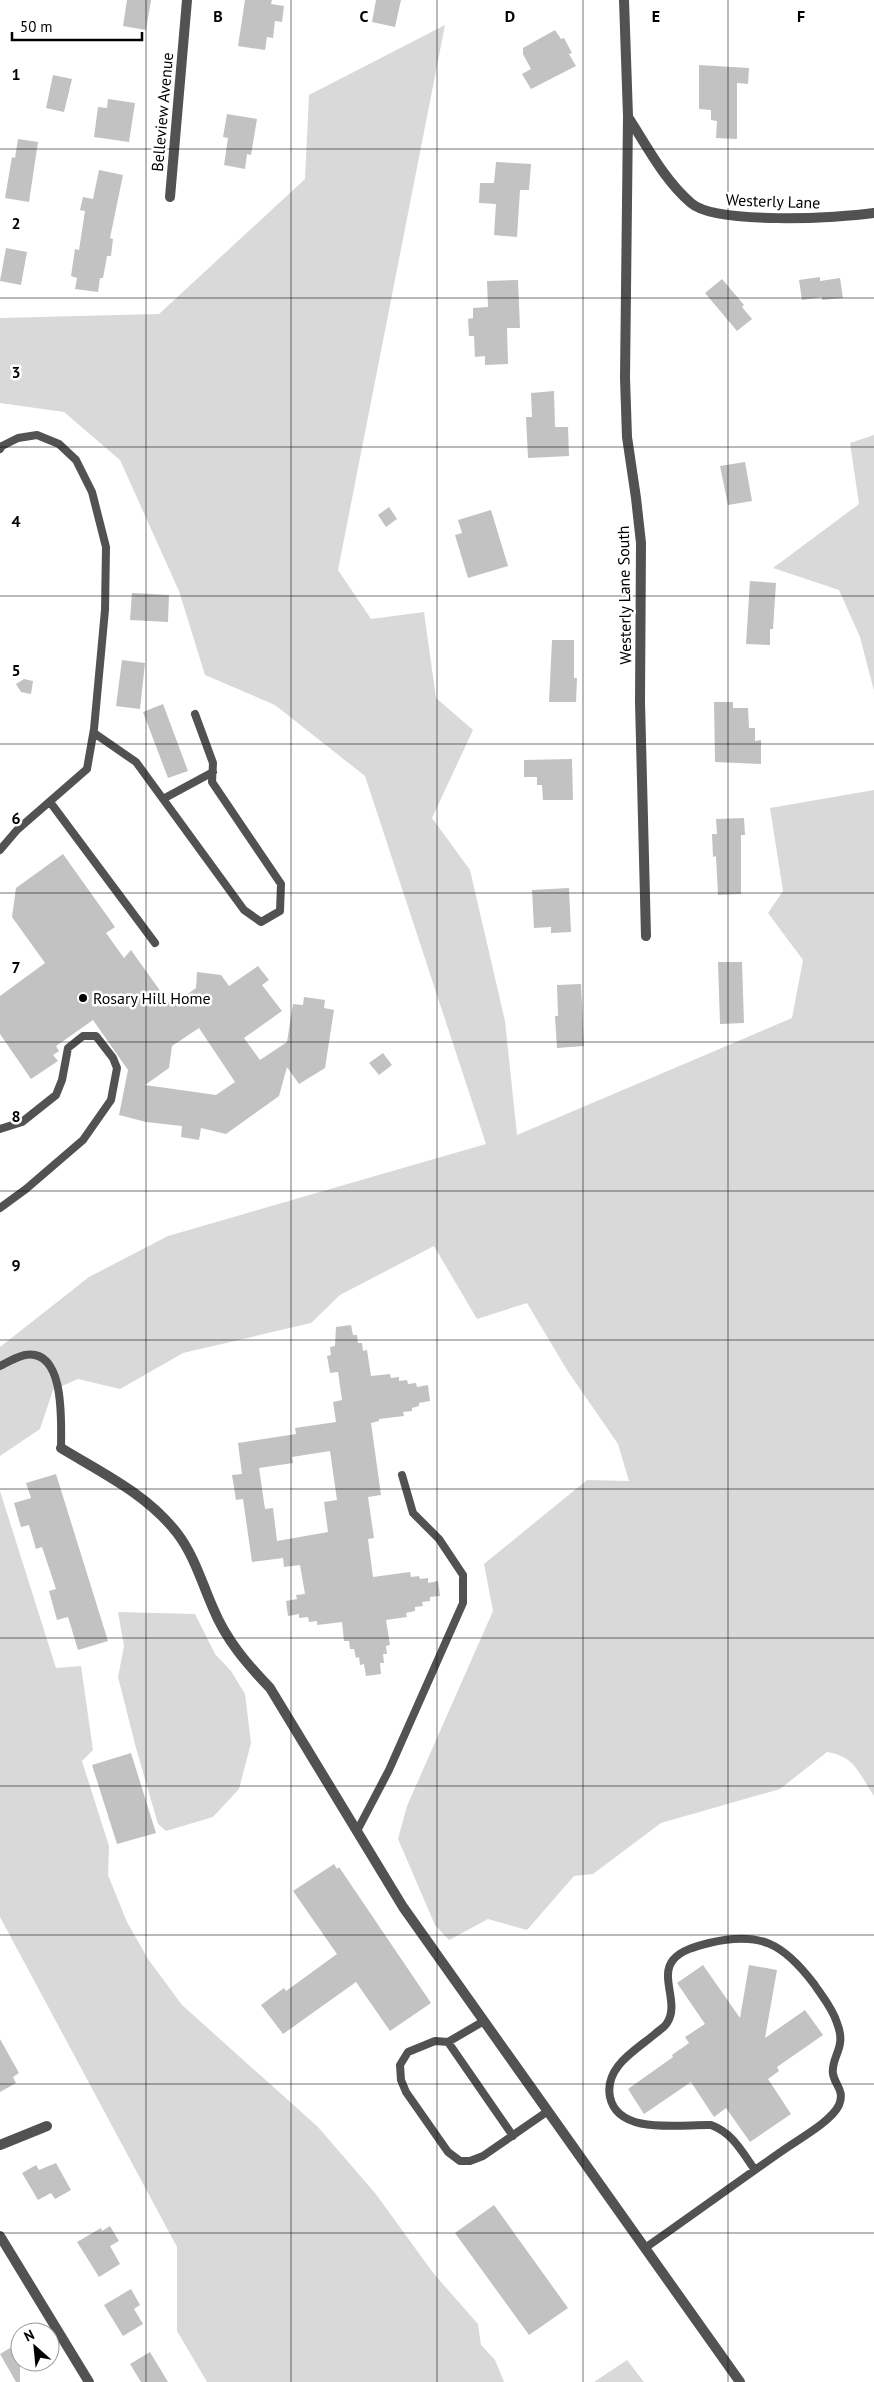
<svg xmlns="http://www.w3.org/2000/svg" width="874" height="2382" viewBox="0 0 874 2382" font-family="'PT Sans',sans-serif">
	<style>
		.green { fill: #d9d9d9 }
		.building { fill: #c2c2c2; fill-rule: evenodd }
		.lines { fill: none; stroke-linecap: round; stroke-linejoin: round }
		.service { stroke: #525252; stroke-width: 8 }
		.minor { stroke: #525252; stroke-width: 10 }
		.grid { fill: none; stroke: #000; stroke-width: 1; stroke-opacity: 0.55 }
		.poi-dot { fill: #000; stroke: #fff; stroke-width: 2 }
		.labels { text-anchor: middle; stroke-width: 5; stroke-linejoin: round; paint-order: stroke }
		.street-label { font-size: 16px; fill: #000; stroke: #fff }
		.poi-label { font-size: 16px; fill: #000; stroke: #fff; text-anchor: start }
		.grid-label { font-size: 16px; text-anchor: middle; font-weight: bold; fill: #000; stroke: #fff; stroke-width: 5; stroke-linejoin: round; paint-order: stroke }
	</style>
	<rect width="100%" height="100%" fill="#fff"/>
	<path class="green" d="M445,25l-107,545 33,49 53,-7 12,86 37,32 -41,88 38,52 35,151 12,114 275,-117 11,-58 -35,-47 15,-22 -13,-83 104,-18v1006c-14,-21 -19,-40 -47,-44l-47,37 -119,34 -68,51 -19,2 -47,54 -39,-11 -39,21 -14,-15 -37,-86 9,-33 86,-195 -9,-47 103,-84 42,1 -11,-37 -51,-74 -40,-67 -50,16 -43,-73 -94,49 -29,28 -128,30 -63,36 -42,-10 -25,11 -13,39 -40,27v-109l89,-70 79,-41 318,-92 -121,-368 -90,-71 -70,-30 -26,-84 -59,-131 -56,-48 -64,-9v-85l159,-4 146,-135 4,-84z
		M874,435v256l-14,-54 -21,-47 -66,-22 86,-64 -9,-61z
		M0,1491l56,177 25,-2 12,84 -11,11 27,85 -1,29 19,47 21,37 34,46 136,122 57,66 59,81 44,50 3,21 14,15 9,22h-297l-30,-51v-84l-177,-330z
		M118,1612l77,2 20,40 16,17 14,23 6,49 -12,46 -26,28 -47,14 -8,-7 -22,-76 -18,-71 6,-31z
		M627,2360l17,22h-50z"/>
	<path class="building" d="M127,0h24l-5,30 -23,-4z
		M245,0h27l-1,4 13,2 -2,16 -7,-1 -2,17 -6,-1 -2,13 -27,-4z
		M376,0h25l-6,27 -23,-5z
		M555,30l6,9 3,-1 8,15 -3,1 7,12 -45,23 -9,-15 9,-5 -8,-15v-6z
		M699,65l50,3 -1,16 -11,-1v56l-21,-1 1,-17 -6,-1v-10l-12,-1z
		M53,75l19,4 -8,33 -18,-4z
		M108,99l27,4 -6,39 -35,-5 4,-30 9,1z
		M227,114l30,5 -6,36 -4,-1 -2,15 -21,-4 4,-27 -5,-1z
		M18,139l20,3 -9,60 -24,-4 7,-41 3,1z
		M496,162l35,2 -2,26h-9l-3,47 -23,-2 2,-31 -17,-1 1,-20h14z
		M99,170l24,5 -13,63 3,1 -2,17h-4l-4,22h-3l-2,14 -23,-3 2,-11 -6,-2 4,-27 4,1 6,-39 -5,-1 3,-13 10,2z
		M6,248l21,4 -6,33 -21,-4z
		M820,277v4l20,-3 3,20 -21,2v-3l-20,3 -3,-20z
		M722,279l22,26 -2,2 10,12 -15,12 -32,-38z
		M518,280l2,48h-13l1,36 -23,1v-9l-10,1 -1,-21h-5l-1,-17 5,-1v-10l15,-1 -1,-26z
		M554,391l1,36h13l1,29 -41,2 -2,-41h6l-1,-24z
		M745,462l7,39 -24,4 -8,-39z
		M389,507l8,12 -11,8 -8,-12z
		M491,510l17,56 -40,12 -13,-43 7,-2 -4,-13z
		M750,581l26,2 -3,46h-3v16l-24,-1z
		M132,593l37,2 -1,27 -38,-2z
		M552,640h22v38h3l-1,24h-27z
		M122,660l23,3 -5,46 -24,-3z
		M24,679l9,2 -2,13 -10,-2 -5,-8z
		M714,702h19v6h15l1,20h6v13l6,-1v24l-46,-2z
		M163,704l25,67 -20,7 -25,-66z
		M572,759l1,41h-30l-1,-15h-5v-8h-13v-17z
		M744,818l1,17h-4v59l-23,1 -2,-39 -3,1 -1,-23h5l-1,-15z
		M63,854l52,73 -9,6 18,25 7,-8 40,56 25,-18 1,-16 24,3 8,11 29,-20 11,14 -7,5 20,26 -38,27 16,22 27,-18 6,-38 10,1 1,-8 21,3 -1,8 10,2 -9,58 -26,16 -12,-17 -8,29 -53,38 -25,-6 -2,12 -18,-3 1,-11 -36,-4 -27,-7 9,-45 -35,-50 -37,26 3,5 -6,4 5,6 -27,18 -31,-45v-38l45,-33 -33,-46 4,-29zM199,1028l36,54 -19,13 -71,-10 24,-17 3,-22z
		M569,888l2,44 -20,1v-6l-17,1 -2,-38z
		M718,962h24l2,61 -24,1z
		M581,984l3,62 -27,2 -2,-32h3l-1,-31z
		M383,1053l9,12 -13,10 -10,-12z
		M351,1325l2,10h4l1,8h4l1,8 4,-1 4,26 19,-2 1,4 8,-1v4l8,-1 1,4 8,-1 1,4 11,-2 2,16 -11,2v3l-7,2v3l-9,1 1,4 -25,3v2l-8,2 10,72 -13,2 6,41 -6,1 5,38 37,-5 1,5 8,-1 1,3 8,-1v5l10,-2 2,15 -10,1v4l-8,1 1,4 -8,1v4l-9,2 1,4 -21,3 4,25 -4,1 1,8h-4l1,9h-4l1,11 -15,2 -2,-12 -4,1 -1,-8 -3,1 -2,-9h-4l-1,-8h-5l-2,-19 -25,3v-4l-8,1 -1,-5 -9,1v-4l-11,2 -2,-15 11,-2 -1,-4 9,-1 -5,-29 -16,2 -1,-9 -31,4 -9,-63 -7,1 -4,-25 10,-1 -4,-31 58,-9 -1,-6 41,-6 -3,-20 9,-2 -4,-28 -8,1 -3,-17 4,-1 -1,-8 5,-1 1,-19zM330,1451l7,49 -13,2 4,30 -51,9 -4,-33 -8,1 -6,-41 34,-5 -1,-6z
		M56,1474l52,167 -30,9 -10,-33 -11,3 -8,-29 7,-2 -14,-42 -6,2 -7,-24 -8,2 -7,-24 17,-5 -5,-15z
		M131,1753l25,80 -39,11 -25,-79z
		M334,1864l3,5 2,-2 92,136 -41,28 -34,-49 -73,52 -22,-29 23,-17 2,3 51,-37 -44,-63z
		M703,1965l37,53 9,-53 28,5 -12,68 40,-28 18,25 -46,32 2,4 -11,8 23,35 -41,28 -24,-34 -12,9 -23,-35 -47,32 -16,-25 45,-32 -1,-2 17,-12 -4,-6 20,-13 -28,-41z
		M0,2039l19,34 -6,4 3,6 -16,9z
		M56,2163l15,27 -16,9 -4,-6 -13,7 -16,-27 14,-8 3,5z
		M494,2205l74,103 -39,27 -74,-102z
		M110,2226l9,15 -9,5 10,18 -21,13 -22,-35 24,-14 1,3z
		M131,2289l9,16 -6,4 9,15 -20,12 -19,-31z
		M20,2342v40h-4l-16,-28z
		M150,2352l18,30h-27l-11,-18z"/>
	<g class="lines">
		<path class="service" d="M0,449l2,-3 16,-8 19,-3 22,9 17,16 16,32 14,55 -1,63 -11,119 -7,40 -70,61 -17,20
			M94,733l42,29 108,148 17,12 19,-11 1,-27 -69,-102 1,-19 -18,-49
			M163,799l50,-27
			M50,802l105,141
			M0,1129l22,-7 34,-27 6,-15 6,-32 15,-12h13l17,22 4,10 -6,32 -28,40 -57,49 -26,19
			M0,1366c8,-4 16,-9 25,-11 41,-7 36,69 36,93
			M357,1831l32,-61 74,-167v-28l-24,-36 -26,-26 -11,-38
			M484,2021l-36,21 -13,-1 -27,11 -8,13 1,15 5,12 42,60 12,9h10l13,-5 65,-45
			M448,2042l65,94
			M645,2248c46,-32 91,-65 137,-97 15,-11 49,-29 57,-46 6,-15 -4,-19 -6,-31 -2,-11 6,-21 7,-31 1,-6 -1,-15 -3,-20 -4,-14 -15,-27 -23,-39 -31,-41 -54,-53 -105,-41 -12,3 -28,7 -36,17 -14,17 7,44 -6,63 -2,4 -9,8 -12,11 -19,16 -51,33 -45,63 8,39 72,27 101,28 22,8 31,27 44,45"/>
		<path class="minor" d="M624,0l4,116 -3,262 2,59 9,61 5,45 -1,159 6,234
			M628,117c19,29 36,63 63,86 25,22 148,15 183,10
			M170,197l17,-197
			M61,1448c41,25 86,46 116,85 17,22 25,50 36,75 13,32 34,56 57,80l133,219 337,475
			M0,2145l47,-19
			M0,2236l89,146"/>
	</g>
	<path class="grid" d="M146,0v2382M291,0v2382M437,0v2382M583,0v2382M728,0v2382M0,149h874M0,298h874M0,447h874M0,596h874M0,744h874M0,893h874M0,1042h874M0,1191h874M0,1340h874M0,1489h874M0,1638h874M0,1786h874M0,1935h874M0,2084h874M0,2233h874"/>
	<circle class="poi-dot" cx="83" cy="998" r="5"/>
	<g class="labels">
		<g class="street-label">
			<text transform="translate(162 112) rotate(-85)" y="6">Belleview Avenue</text>
			<text transform="translate(773 201) rotate(2)" y="6">Westerly Lane</text>
			<text transform="translate(624 595) rotate(-91)" y="6">Westerly Lane South</text>
		</g>
		<g class="poi-label">
			<text x="93" y="1004">Rosary Hill Home</text>
		</g>
	</g>
	<g class="grid-label">
		<text x="218" y="22">B</text>
		<text x="364" y="22">C</text>
		<text x="510" y="22">D</text>
		<text x="656" y="22">E</text>
		<text x="801" y="22">F</text>
		<text x="16" y="80">1</text>
		<text x="16" y="229">2</text>
		<text x="16" y="378">3</text>
		<text x="16" y="527">4</text>
		<text x="16" y="676">5</text>
		<text x="16" y="824">6</text>
		<text x="16" y="973">7</text>
		<text x="16" y="1122">8</text>
		<text x="16" y="1271">9</text>
	</g>
	<g transform="translate(35 2347) rotate(333)"><circle r="24" fill="#ffffff" stroke="#999999"/>
	<path d="M0-4L9 19L0 12L-9 19Z" fill="#000000"/>
	<text y="-8" font-size="14" font-weight="bold" text-anchor="middle" fill="#000000">N</text>
	</g>
	<path d="M12 32v8h130v-8" fill="none" stroke="#000000" stroke-width="2.5"/>
	<text x="20" y="32" font-size="15" fill="#000000" stroke="#ffffff" stroke-width="4" paint-order="stroke">50 m</text>
</svg>
